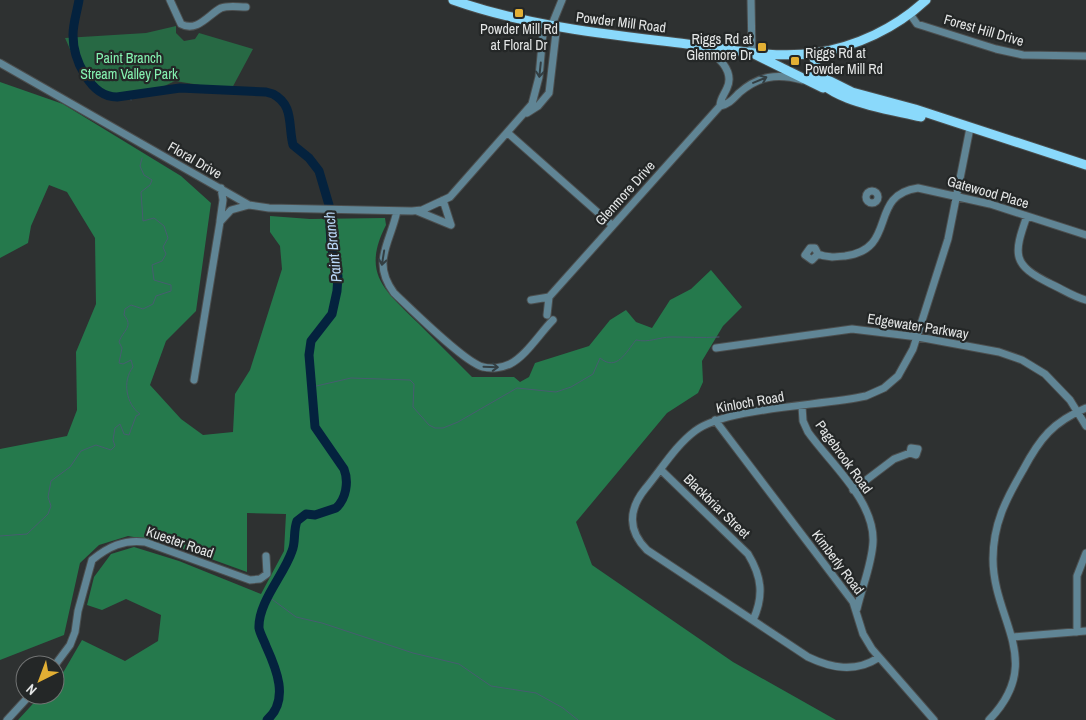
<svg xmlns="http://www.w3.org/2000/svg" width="1086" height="720" viewBox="0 0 1086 720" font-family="'Archivo Narrow',sans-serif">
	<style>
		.green { fill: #276944 }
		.forest { fill: #25794c }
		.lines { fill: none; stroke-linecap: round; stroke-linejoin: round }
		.stream { stroke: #475d70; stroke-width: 1 }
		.river { stroke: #04223e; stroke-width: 9 }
		.minor-casing { stroke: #4b4e4e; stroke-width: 9 }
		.major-casing { stroke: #4b4e4e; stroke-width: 11 }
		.minor { stroke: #608595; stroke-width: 7 }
		.major { stroke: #8ad9fb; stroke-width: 9 }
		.oneway { stroke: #333e42 }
		.poi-dot { fill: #e2af34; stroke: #242727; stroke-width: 2 }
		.labels { text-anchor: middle; stroke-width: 4.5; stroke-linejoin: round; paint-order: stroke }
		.street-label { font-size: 14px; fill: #e4e6e6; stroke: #242727 }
		.poi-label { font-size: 14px; fill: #e4e6e6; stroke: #242727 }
		.park-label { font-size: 14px; fill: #85f2b0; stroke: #242727 }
		.water-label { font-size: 15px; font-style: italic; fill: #bad8f8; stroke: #242727 }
	</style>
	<rect width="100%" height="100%" fill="#2e3131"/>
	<path class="green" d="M176,26v7l8,8 11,-2 4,-6 54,16 -22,41 -56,-9 -34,16 -27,2 -32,-23 -17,-38 81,-5z"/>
	<path class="forest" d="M0,82l63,22 118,72 30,27 -15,108 -30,30 -16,44 31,34 22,16 30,-3 2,-38 15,-24 32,-101 -2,-23 -10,-14v-16l40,3 75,-1 1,7c-25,49 -1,65 32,98 18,18 36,36 54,54h42l6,5 9,-5 6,-14 54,-17 21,-26 16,-10 10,12 16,6 18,-28 21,-11 20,-19 31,37 -19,19 -21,35 1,21 -5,11 -31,20 -91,109 16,43 141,97 103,58h-818l23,-25h14v-15l9,-9 18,-31 43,21 33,-20 3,-26 -35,-16 -24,11 -15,-5 7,-28 17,-23 23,-7 45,14 82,33 23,-43 2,-37 -39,-1v59l-80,-29 -39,-7 -29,9 -19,18 -16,72 -64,25v-211l67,-13 10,-26 -1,-58 20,-48 -1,-66 -28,-46 -18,-7 -18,41 -3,17 -28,15z"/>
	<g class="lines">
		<path class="stream" d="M130,95l1,5
			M312,387l39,-9 59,2 4,4 -1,23 16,18 6,3h8l15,-6 59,-34 39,4 15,-5 22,-13 7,-16c17,14 26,-6 36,-18 13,3 23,-3 35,-3 16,0 31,1 48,0
			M0,536l27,-2 21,-20 3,-8 -3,-9 3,-16 19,-14 11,-16 15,-6 15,5 4,-4 -2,-6 2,-12 5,-4 4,10 5,1 7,-19 4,-2c-14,-10 -18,-33 -7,-47l-2,-7 -8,4 -4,-1 3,-15 -3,-6c4,-12 15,-15 5,-27l1,-6 6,-4 12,4 10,-5 3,-8 15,-5v-6l-17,-5 -2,-15 10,-4 4,-7 -3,-7 5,-9 -4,-12 -10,-8 -11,3 -2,-29 9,-7 2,-5 -8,-5 -4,-9 2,-8
			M269,597l27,20 26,6 91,30 46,11 32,22 45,7 27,15 15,12"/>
		<path class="river" d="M79,0c-2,12 -6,23 -6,35 0,24 17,62 44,62l63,-9 86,4 7,2c21,11 15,31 20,51l16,13 10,13 10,34 2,40 7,31 -1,15 -5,23 -21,27 -2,14 6,72 29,42c5,13 2,30 -8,39l-21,7 -9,-1 -9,7c-4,10 -1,21 -5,30 -8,24 -34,51 -33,77 1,6 5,12 7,18 10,22 24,54 1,74"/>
		<g class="minor-casing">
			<path id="minor" d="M170,0l11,24c16,9 28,-10 40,-16 8,-3 17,-1 25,-1
				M751,0l1,53
				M910,14l7,10 79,25 27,6 63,1
				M703,48c14,6 32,23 24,40 -3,7 -7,11 -7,18
				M0,63l249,142 20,3 143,3 10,-1 28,-13 82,-93 7,-27 4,-44 8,-6 11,-27
				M720,106c9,-2 12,-6 19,-13 19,-17 38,-20 63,-13
				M527,113l11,-7 11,-13 7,-60 -5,-6
				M508,133l104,92
				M866 197a6 6 0 1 1 12 0a6 6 0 1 1-12 0Z
				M443,200l8,25
				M397,211c-7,33 -26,51 -3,82 16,15 71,70 89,74 8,2 19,1 27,-3 16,-8 30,-31 43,-44
				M417,211l34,14
				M1027,216c-14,39 -15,49 24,68 11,5 23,13 35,16
				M220,221l3,-21 -2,-12
				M818,254l-6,6 -7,-5 5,-7h5l3,6c9,4 17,3 27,2 54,-7 22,-61 73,-68l72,16 96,31
				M531,300l18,-3
				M547,315l2,-18 171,-191
				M716,348l136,-19 66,8 81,15 23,8 23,14 25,26 16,26
				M194,380l26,-158 11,-12 18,-5
				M802,406l1,15 5,11c22,31 67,69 65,110 -1,22 -11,45 -16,67
				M715,420l138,182 10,32 9,15 62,71
				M661,470l87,84c14,23 16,42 5,66
				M853,490l41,-31 16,-6 1,-5 7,1 -2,6 -6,-2
				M1077,632v-56l9,-23
				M1013,637l73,-6
				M878,658c-23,15 -47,10 -70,-1l-161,-107c-19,-19 -19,-40 -2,-61 16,-19 30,-43 50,-58 32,-24 127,-25 171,-35l18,-8 14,-12 15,-27 35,-110 22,-111
				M55,665l15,-20 5,-13 3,-21 14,-51c16,-13 32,-21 53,-18l105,38 10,-1 7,-5 -1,-18
				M7,720l23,-25
				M989,720c57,-59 4,-99 4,-161 0,-35 13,-60 30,-89 17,-32 30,-48 63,-62"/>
		</g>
		<g class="major-casing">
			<path id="major" d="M453,0c76,27 154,34 234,44 41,5 86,15 128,9 41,-6 81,-25 111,-53
				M813,53l4,17 7,8 28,14 63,17 171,56
				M754,54l69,34
				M810,68c14,34 79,41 111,49"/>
		</g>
		<use href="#minor" class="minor"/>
		<use href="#major" class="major"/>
	</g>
	<defs><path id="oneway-shaft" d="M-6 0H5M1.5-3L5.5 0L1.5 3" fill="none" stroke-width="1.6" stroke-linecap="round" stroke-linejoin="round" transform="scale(1.25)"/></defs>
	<g class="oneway">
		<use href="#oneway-shaft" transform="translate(540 70) rotate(96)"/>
		<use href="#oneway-shaft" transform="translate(760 80) rotate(-23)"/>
		<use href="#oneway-shaft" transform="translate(383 258) rotate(99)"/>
		<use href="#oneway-shaft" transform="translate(491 367) rotate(2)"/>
	</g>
	<g class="poi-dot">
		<rect x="514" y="8" width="10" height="10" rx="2.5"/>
		<rect x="757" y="42" width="10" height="10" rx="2.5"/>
		<rect x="790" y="56" width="10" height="10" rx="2.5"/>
	</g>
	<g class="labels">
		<g class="street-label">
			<text transform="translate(621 22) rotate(7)" y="5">Powder Mill Road</text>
			<text transform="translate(984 30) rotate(16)" y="5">Forest Hill Drive</text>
			<text transform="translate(195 160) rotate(30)" y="5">Floral Drive</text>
			<text transform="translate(988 192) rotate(16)" y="5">Gatewood Place</text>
			<text transform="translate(625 193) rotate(-48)" y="5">Glenmore Drive</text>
			<text transform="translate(918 326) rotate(9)" y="5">Edgewater Parkway</text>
			<text transform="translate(750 402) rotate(-10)" y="5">Kinloch Road</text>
			<text transform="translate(844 457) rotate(54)" y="5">Pagebrook Road</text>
			<text transform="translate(717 506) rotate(44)" y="5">Blackbriar Street</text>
			<text transform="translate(180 542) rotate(19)" y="5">Kuester Road</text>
			<text transform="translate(838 562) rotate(53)" y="5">Kimberly Road</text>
		</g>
		<g class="poi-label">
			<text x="519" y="34">Powder Mill Rd<tspan x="519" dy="16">at Floral Dr</tspan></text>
			<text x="752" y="44" text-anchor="end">Riggs Rd at<tspan x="752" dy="16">Glenmore Dr</tspan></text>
			<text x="805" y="58" text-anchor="start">Riggs Rd at<tspan x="805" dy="16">Powder Mill Rd</tspan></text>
		</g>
		<g class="park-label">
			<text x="129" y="63">Paint Branch<tspan x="129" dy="16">Stream Valley Park</tspan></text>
		</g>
		<g class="water-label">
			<text transform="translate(333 247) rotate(-96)" y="5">Paint Branch</text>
		</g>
	</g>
	<g transform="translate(40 680) rotate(222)"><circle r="24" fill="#242727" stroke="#717373"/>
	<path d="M0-4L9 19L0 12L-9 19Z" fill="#e2af34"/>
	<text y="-8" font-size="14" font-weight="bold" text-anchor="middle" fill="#e4e6e6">N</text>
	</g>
</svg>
